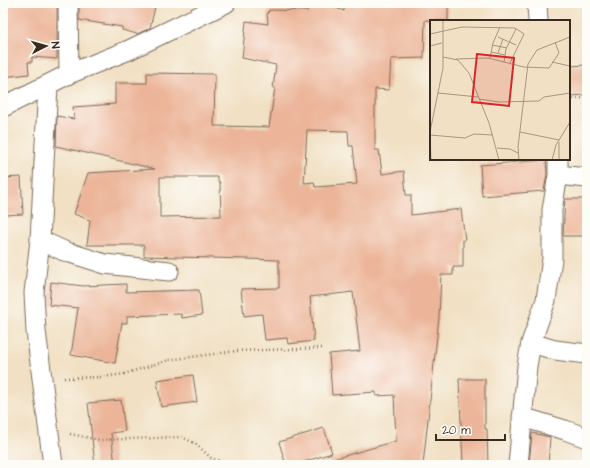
<svg xmlns="http://www.w3.org/2000/svg" width="590" height="468" viewBox="0 0 590 468" font-family="'Architects Daughter',sans-serif">
	<style>
		.building { fill: #ecb599; fill-rule: evenodd }
		.lines { fill: none; stroke-linecap: round; stroke-linejoin: round }
		.street-casing { stroke: #7b6a58; stroke-width: 21 }
		.path { stroke: #7b6a58; stroke-width: 2.5; stroke-dasharray: 1 3; stroke-linecap: butt }
		.street { stroke: #fff; stroke-width: 19 }
		.inset-road { fill: none; stroke: #a89781; stroke-width: 1 }
		.view { fill: #d62828; fill-opacity: 0.15; stroke: #d62828; stroke-width: 2 }
		.inset-edge { fill: none; stroke: #3b2a1e; stroke-width: 2 }
	</style>
	<rect width="100%" height="100%" fill="#fdfcf7"/>
	<filter id="ink" filterUnits="userSpaceOnUse"><feTurbulence type="fractalNoise" baseFrequency=".025" numOctaves="2"/><feDisplacementMap in="SourceGraphic" scale="8" xChannelSelector="R" yChannelSelector="G"/><feConvolveMatrix kernelMatrix="1 2 1 2 8 2 1 2 1" color-interpolation-filters="sRGB"/></filter>
	<filter id="wash" filterUnits="userSpaceOnUse"><feTurbulence type="fractalNoise" baseFrequency=".012" numOctaves="4" result="noise"/><feDisplacementMap in="SourceGraphic" scale="16" xChannelSelector="R" yChannelSelector="G"/><feGaussianBlur stdDeviation="0.9" result="paint"/><feColorMatrix in="noise" values="0 0 0 0 0 0 0 0 0 0 0 0 0 0 0 0 0 1.4 0 .05"/><feComposite in="paint" operator="in"/></filter>
	<g filter="url(#wash)">
		<rect width="100%" height="100%" fill="#f1e0c3"/>
		<g id="blocks">
			<path class="building" d="M3,3h54v56l-25,-2v5h-4l1,12 -26,3z
				M79,3h77l-6,25 -13,6 -15,-4v-3l-43,-7z
				M310,3h12l22,8v-8h104v18l-23,-1 -1,38 -33,1 -2,31 -14,-1v61h4l3,24 22,-3 2,24h5v20l50,-6 4,31h-2v27h-10v8h-12l-2,42 -16,148h-92l-1,-5 66,-19 -2,-46 -18,1v-4l-44,3 -3,-41 31,-3 -7,-59 -43,5 4,44 -26,3 -1,-6 -22,2 -3,-26 -18,2 -3,-27 38,-1v-28l-135,-4v-11h-57l3,-25 -16,-6 14,-41 67,-4 -99,-23 1,-30 17,3 -1,-12 42,-3v-21h32v-10l68,1 -1,52 55,1 6,-39h-2l3,-23 -34,-7 4,-37 22,3 -1,-12h2v-2l38,1zM307,130l41,1 1,15h4l4,38 -42,3 -1,-5 -10,1zM160,177h58v5h2l1,34 -61,1z
				M587,65v30l-18,1v-30z
				M546,160l1,14 -3,17 -62,5 -2,-31z
				M21,177l2,37 -20,1v-37z
				M565,199h22v37h-24z
				M51,282l32,4 43,-2v8l73,-2 3,25 -20,3 -1,-4 -54,2v7h-5l-7,40 -44,-8 7,-47 -29,-3z
				M193,375l4,27 -36,5 -4,-27z
				M459,379h26v50h2l1,36h-25z
				M121,400l4,31 -14,2 4,32h-20l-7,-62z
				M324,428l8,25 -38,12h-8l-7,-23z
				M532,433l18,4 -2,28h-19z"/>
		</g>
	</g>
	<g filter="url(#ink)">
		<use href="#blocks" fill-opacity="0" stroke="#7b6a58" stroke-width="1"/>
		<g class="lines">
			<g class="street-casing">
				<path id="street" d="M68,3l1,71
					M537,3l1,18
					M48,85l-8,155 -6,53 2,38 17,134
					M3,107l66,-33 60,-24 97,-47
					M558,175l29,3
					M40,240l24,11 41,13 64,7
					M531,343l24,7 32,4
					M522,417l43,13 22,8
					M518,465l9,-99 4,-23 15,-43 6,-41v-49l6,-35v-16"/>
			</g>
			<path class="path" d="M569,99l18,-1
				M64,378l39,-1 21,-3 45,-14 67,-9 88,-3
				M70,434l30,6 82,-3 14,7 15,14 14,5 14,2"/>
			<use href="#street" class="street"/>
		</g>
	</g>
	<g transform="translate(430 20)">
		<rect width="140" height="140" fill="#f1e0c3"/>
		<path class="inset-road" d="M0,14l32,-7 53,1 9,6 -14,29M68,17l18,8M62,25l15,3M0,26l12,-3M61,32l14,3M68,33l5,-14M13,37l15,3 11,13 20,50 10,37M60,38l3,-15 7,-16M26,39l32,-1 36,9 25,1 10,-15 -4,-11M74,42l2,-13 10,-20M122,42l18,4M8,73l40,4M49,79l20,3 40,-1 5,-4 26,-4M90,112l39,8M0,115l35,3 9,-4 19,1M129,122v18M67,128l13,1 8,4M1,140l-1,-28 13,-64v-48M89,140l-1,-13 10,-83 9,-14 33,-13M122,140l4,-15 14,-23"/>
		<path class="view" d="M47,34l37,4 -5,48 -37,-4z"/>
		<rect width="140" height="140" class="inset-edge"/>
	</g>
	<rect width="590" height="468" fill="none" stroke="#fdfcf7" stroke-width="16"/>
	<g transform="translate(46 46) rotate(84)" stroke="#fdfcf7" stroke-width="3" paint-order="stroke">
	<path d="M0-3L7 15L0 10L-7 15Z" fill="#3b2a1e"/>
	<text y="-6" font-size="11" font-weight="bold" text-anchor="middle" fill="#3b2a1e">N</text>
	</g>
	<path d="M436 434v6h69v-6" fill="none" stroke="#3b2a1e" stroke-width="2"/>
	<text x="442" y="434" font-size="12" fill="#3b2a1e" stroke="#fdfcf7" stroke-width="3" paint-order="stroke">20 m</text>
</svg>
